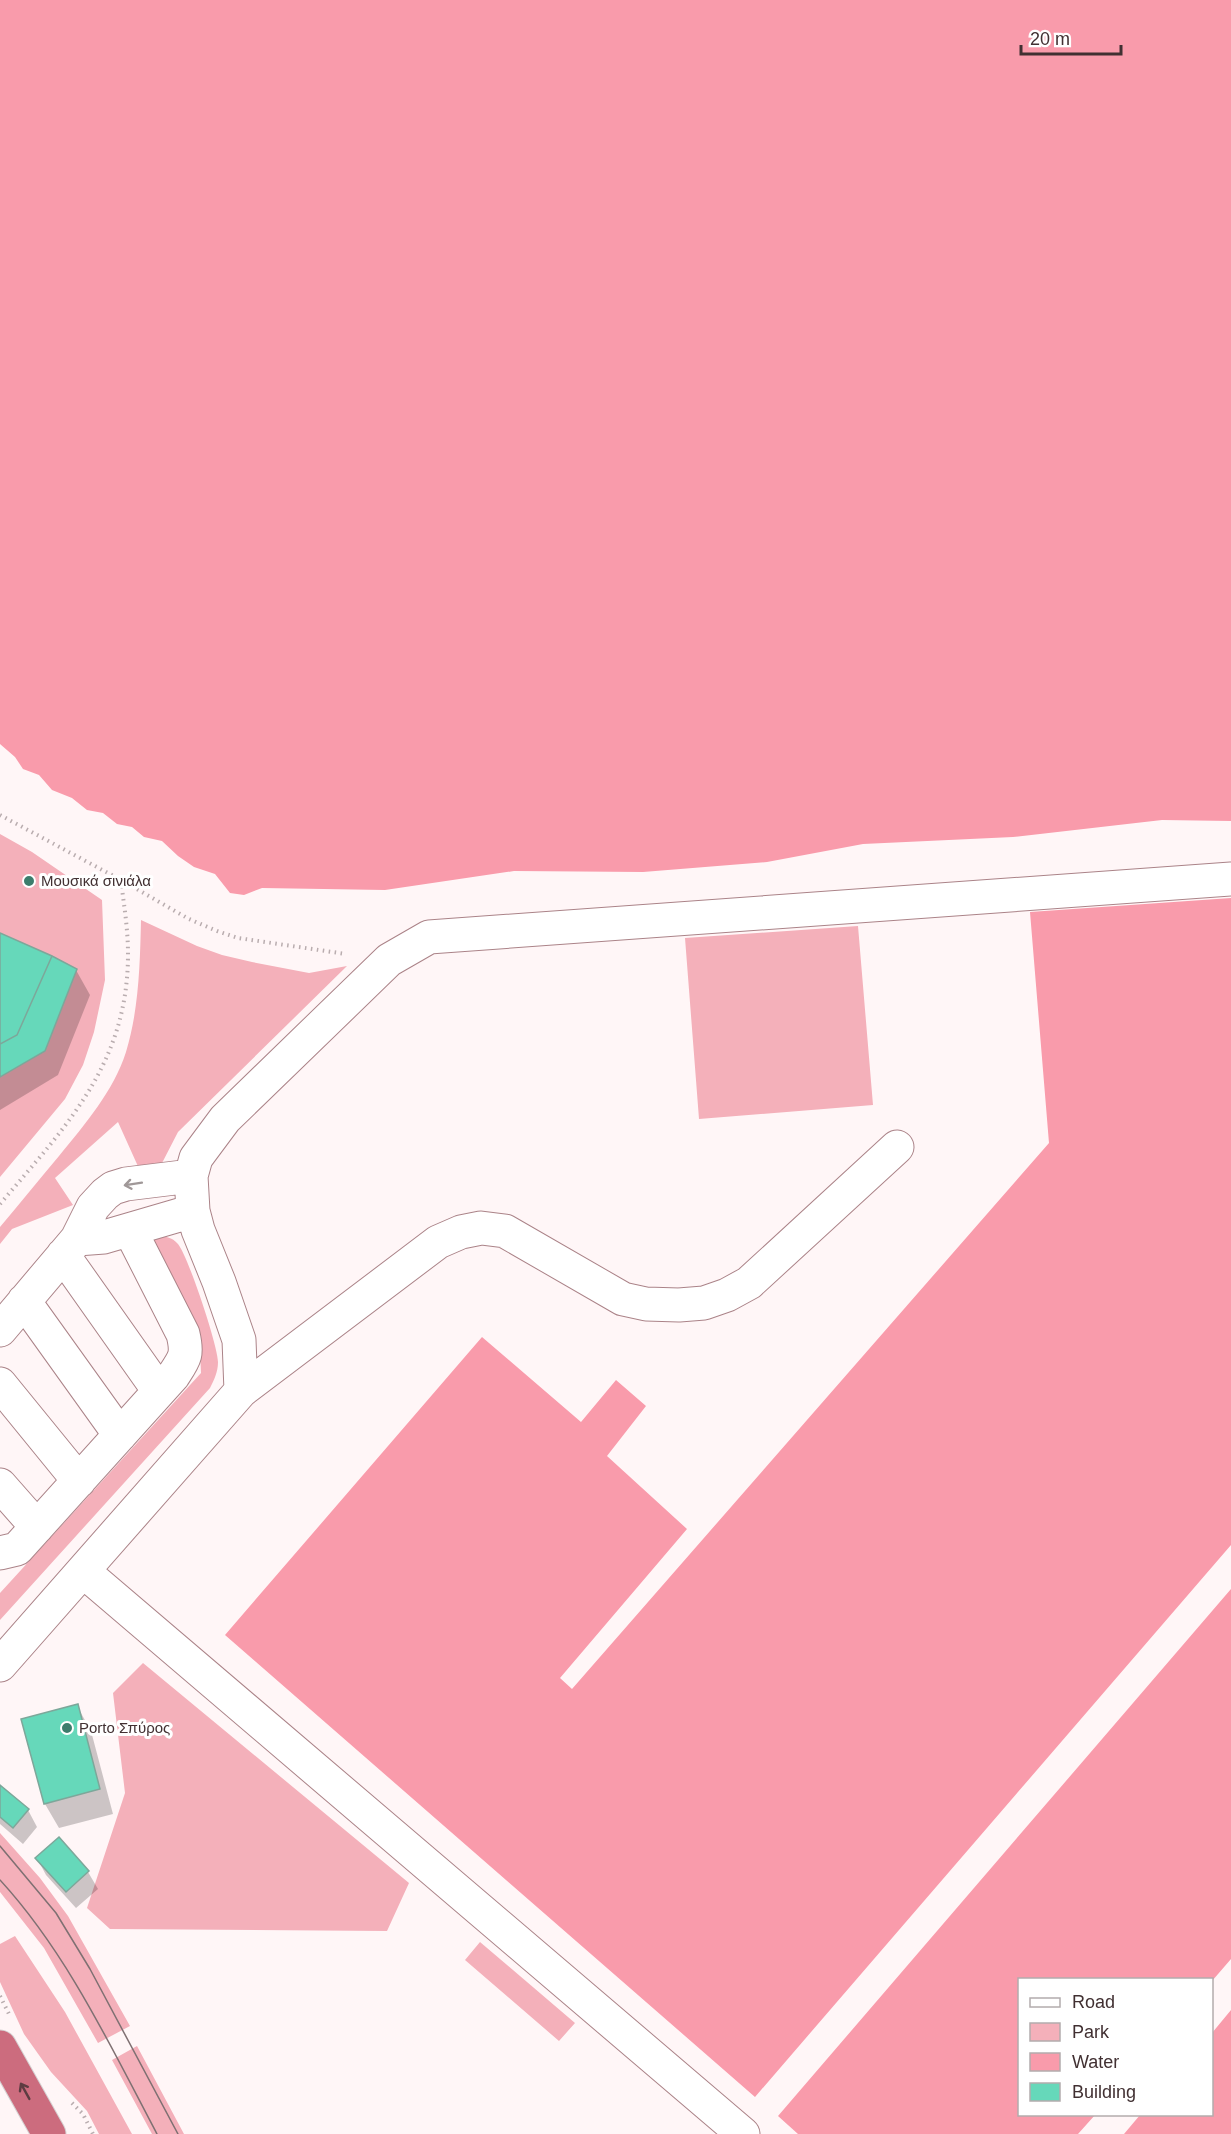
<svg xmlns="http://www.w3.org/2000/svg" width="1231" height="2134" viewBox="0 0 1231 2134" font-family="Helvetica,sans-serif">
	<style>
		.green { fill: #f4b0ba }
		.water { fill: #f99bab }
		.shadow { fill: #0003 }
		.building { fill: #66d8ba; stroke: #7da79a; stroke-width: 1.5 }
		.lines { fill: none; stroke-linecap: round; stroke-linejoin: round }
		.minor-casing { stroke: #ab8388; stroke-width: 35 }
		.highway-casing { stroke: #d5d1d2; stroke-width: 35 }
		.path { stroke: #b9adaf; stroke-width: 4; stroke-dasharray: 1.5 4.5; stroke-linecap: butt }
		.minor { stroke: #fff; stroke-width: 33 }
		.highway { stroke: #cc6c7e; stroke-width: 33 }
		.tram { stroke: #7f7072; stroke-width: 1.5 }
		.oneway { stroke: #a09898 }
		.oneway2 { stroke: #5d3c41 }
		.poi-dot { fill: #3c7d6c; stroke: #fff; stroke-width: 2 }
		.labels { text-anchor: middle; stroke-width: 6; stroke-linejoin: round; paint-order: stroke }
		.poi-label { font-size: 15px; fill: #413032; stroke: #fff; text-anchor: start }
	</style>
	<rect width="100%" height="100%" fill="#fff6f7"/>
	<path class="green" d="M0,834l32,18 70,48 3,80 -11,52 -11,33 -18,34 -65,78z
		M141,920l56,26 25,9 30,7 57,11 38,-7 -169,166 -17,33 -20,8 -23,-51 -63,56 18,27 -61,24 -12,15v-17c20,-24 39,-47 59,-71 26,-32 54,-64 67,-104 13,-43 14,-88 15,-132z
		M858,926l15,179 -174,14 -14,-181z
		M157,1236c8,0 15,1 21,8 10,12 40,102 40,118 0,10 -4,18 -8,26l-210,232v-27l201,-220 -1,-23 -49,-108z
		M143,1663l266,220 -22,48 -277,-2 -23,-21 38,-115 -12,-100z
		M0,1833l40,45 28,38 62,110 -32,17 -54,-95 -44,-56z
		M15,1936l50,76 67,122h-33l-12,-23 -36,-39 -27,-38 -24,-52v-38z
		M480,1942l95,81 -16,18 -94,-81z
		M137,2046l47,88h-32l-40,-74z"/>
	<path class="water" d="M0,0h1231v821l-69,-1 -149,17 -150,7 -96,18 -124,10 -129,-1 -129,19 -123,-2 -18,7 -14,-2 -15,-19 -21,-7 -16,-11 -16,-15 -18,-4 -12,-10 -15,-3 -14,-11 -16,-3 -15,-12 -20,-8 -13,-15 -16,-6 -8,-12 -15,-13z
		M1231,898v647l-476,552 -530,-462 257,-298 99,85 35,-42 30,26 -39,50 80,73 -127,149 12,11 477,-546 -19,-231z
		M1231,1589v370l-19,22 -192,-1v134l75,1 -17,19h-280l-20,-18z
		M1231,2010v124h-107l16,-19 72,-1v-81z"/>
	<path class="shadow" d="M0,935l76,35 14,25 -32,80 -58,35z
		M77,1706l14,25 22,83 -54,14 -14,-24z
		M0,1787l28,23 9,17 -14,17 -23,-20z
		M59,1839l29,33 10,17 -22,19 -30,-33 -9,-17z"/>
	<path class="building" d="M0,933l52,23 -35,79 -17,9z
		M52,956l25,13 -32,82 -45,26v-33l17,-9z
		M78,1704l22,85 -56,15 -23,-85z
		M0,1785l29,24 -16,19 -13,-11z
		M59,1837l30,34 -23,21 -31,-34z"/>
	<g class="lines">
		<g class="minor-casing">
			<path id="minor" d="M77,1239l27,-2 89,-26
				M63,1255l96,136
				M24,1301l96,134
				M0,1330l77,-91 16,-32 12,-13 8,-6 13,-4 65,-8
				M0,1384l79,97
				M241,1391l-2,-51 -20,-58 -21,-52 -5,-19 -2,-35 5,-18 29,-39 164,-159 40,-23 802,-58
				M0,1485l37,42
				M0,1553l17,-4 156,-173c12,-18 15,-21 10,-42l-53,-104
				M83,1571l660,563
				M0,1665l241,-274 197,-149 23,-10 20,-4 24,3 118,68 23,5 33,1 25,-2 23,-8 22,-12 148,-136"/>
		</g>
		<g class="highway-casing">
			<path id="highway" d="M0,2047l49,87"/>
		</g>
		<path class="path" d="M0,815l121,65 68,39 28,12 21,7 108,16
			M0,1204c66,-78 128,-140 128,-250 0,-25 -4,-49 -7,-73
			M0,1996l9,18
			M72,2103l11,11 10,20"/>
		<use href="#minor" class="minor"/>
		<use href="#highway" class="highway"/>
		<path class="tram" d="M0,1846l56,67 34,56 88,165
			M0,1880c67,73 111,167 157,254"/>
	</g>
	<defs><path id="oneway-shaft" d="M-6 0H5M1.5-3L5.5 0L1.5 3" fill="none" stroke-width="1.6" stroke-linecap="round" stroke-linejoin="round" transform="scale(1.5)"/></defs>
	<use class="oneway" href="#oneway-shaft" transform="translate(133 1184) rotate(171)"/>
	<use class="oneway2" href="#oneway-shaft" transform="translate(25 2091) rotate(-119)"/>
	<g class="poi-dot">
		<circle cx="29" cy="881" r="6"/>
		<circle cx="67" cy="1728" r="6"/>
	</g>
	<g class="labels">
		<g class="poi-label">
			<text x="41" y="886">Μουσικά σινιάλα</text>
			<text x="79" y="1733">Porto Σπύρος</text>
		</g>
	</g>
	<rect x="1018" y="1978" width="195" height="138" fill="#ffffff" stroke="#b3acad" stroke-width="1.5"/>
	<rect x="1030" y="1998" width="30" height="9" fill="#ffffff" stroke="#b3acad" stroke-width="1.5"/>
	<text x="1072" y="2008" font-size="18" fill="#413032">Road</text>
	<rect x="1030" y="2023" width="30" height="18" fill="#f4b0ba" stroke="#b3acad" stroke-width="1.5"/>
	<text x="1072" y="2038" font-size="18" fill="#413032">Park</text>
	<rect x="1030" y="2053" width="30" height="18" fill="#f99bab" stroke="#b3acad" stroke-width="1.5"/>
	<text x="1072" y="2068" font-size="18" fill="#413032">Water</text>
	<rect x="1030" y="2083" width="30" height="18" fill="#66d8ba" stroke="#b3acad" stroke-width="1.5"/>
	<text x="1072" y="2098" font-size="18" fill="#413032">Building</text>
	<path d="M1021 45v9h100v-9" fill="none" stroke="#413032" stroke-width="3"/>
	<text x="1030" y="45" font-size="18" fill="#413032" stroke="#ffffff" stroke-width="4.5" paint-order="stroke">20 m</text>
</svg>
